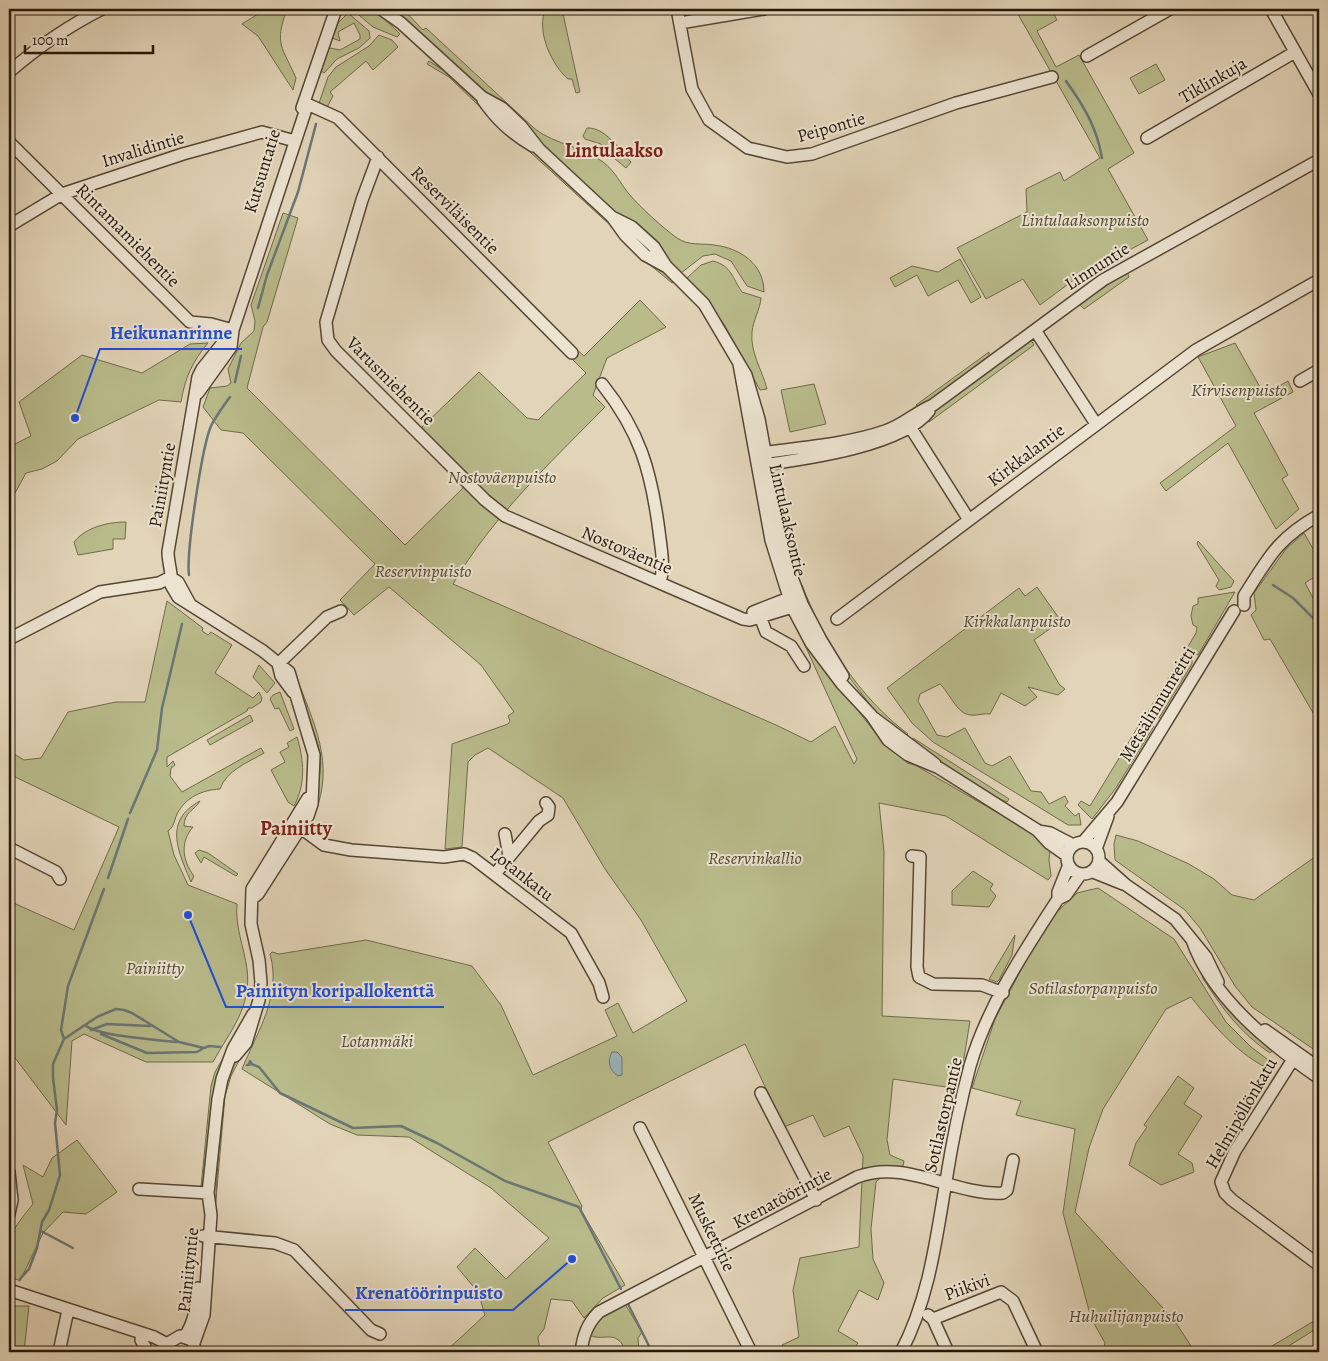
<svg xmlns="http://www.w3.org/2000/svg" width="1328" height="1361" viewBox="0 0 1328 1361" font-family="Alegreya,serif">
	<style>
		.green { fill: #b9bb8b; stroke: #6f6a4a }
		.water { fill: #9ab5ba; stroke: #6b7674 }
		.lines { fill: none; stroke-linecap: round; stroke-linejoin: round }
		.stream { stroke: #6b7674; stroke-width: 2.5 }
		.minor-casing { stroke: #544736; stroke-width: 14 }
		.minor { stroke: #ece3d1; stroke-width: 11 }
		.labels { text-anchor: middle; stroke-width: 4; stroke-linejoin: round; paint-order: stroke }
		.street-label { font-size: 18px; fill: #25180a; stroke: #ece3d1 }
		.park-label { font-size: 18px; font-style: italic; fill: #514931; stroke: #ece3d1 }
		.quarter-label { font-size: 20px; font-weight: bold; fill: #7a1f14; stroke: #ece3d1 }
		.leader { fill: none; stroke: #1d4ed8; stroke-width: 2 }
		.callout-dot { fill: #1d4ed8; stroke: #ece3d1; stroke-width: 2 }
		.callout-label { font-size: 19px; text-anchor: middle; font-weight: bold; fill: #1d4ed8; stroke: #ece3d1; stroke-width: 4; stroke-linejoin: round; paint-order: stroke }
	</style>
	<rect width="100%" height="100%" fill="#e2d4b8"/>
	<filter id="stains"><feTurbulence type="fractalNoise" baseFrequency=".004" numOctaves="4"/><feColorMatrix values="0 0 0 0 .2 0 0 0 0 .09 0 0 0 0 .02 0 0 0 .5 -.17"/></filter>
	<radialGradient id="worn" r=".72"><stop offset=".6" stop-color="#630" stop-opacity="0"/><stop offset="1" stop-color="#630" stop-opacity=".3"/></radialGradient>
	<path class="green" d="M266,9h21c-13,36 -5,37 9,69l-3,12 -35,-54 -16,-12z
		M395,9h8l20,21 3,-2 109,101c21,16 47,17 68,33 12,9 17,21 26,32 11,13 34,34 48,44 12,8 23,5 37,7 26,3 50,19 50,47l-17,-6 -16,-25 -16,-7 -12,2 -22,17 -280,-257z
		M553,9h9l18,83 -4,1 -4,-14h-4c-16,-14 -30,-44 -24,-66z
		M1015,9h36l6,11 -20,11 19,36 23,-12 55,98 -26,16 40,71 -73,39 -35,26 -17,-26 -37,20 -29,-51 70,-36 -1,-23 34,-17 4,9 36,-23z
		M353,10h22l25,24 -3,3 -24,-10z
		M348,13l21,18 1,7 -11,10 -22,11 -13,14 -3,-2 5,-19 4,-4 10,2 20,-11v-4l-6,-12 -16,9 2,9 -8,-3 6,-15z
		M379,35l13,5 6,7 -25,23 -7,-9 -36,31 3,4 -7,13 -8,-3 10,-29 8,-10 33,-21z
		M429,61l17,11 229,209 -3,2 -46,-38 -16,-20 -80,-73 -25,-18 -26,-28 -30,-29 -22,-13z
		M1156,64l9,16 -26,14 -9,-16z
		M587,128c18,-1 33,22 44,34l-5,6 -23,-19 -2,-5 -16,-5 -2,-3z
		M283,213l15,5 -31,104 -4,5 -16,61 158,157 58,-57 2,-12 -45,-47 59,-57 48,46 11,2 48,-47 -18,-18 7,-7 9,8 56,-56 26,27 -59,31 -14,37 12,12c-55,56 -112,109 -152,177l323,141 35,17 24,-16 19,38 3,-5 -60,-131 2,-1c25,38 51,75 80,110 8,10 21,15 28,26l8,2 90,52 26,16 19,17 -1,10 2,16 -3,4 -102,-64 -67,-13 5,48 -2,165 88,5 -11,68 -66,-10 -6,61 3,15 14,6 -1,5 -14,4 -13,12 -5,47 2,30 11,24 -6,17 -19,-10 -21,41 20,12 -4,6 -25,3h-43l-4,-7 17,-8 -6,-47 7,-32 59,-11 4,-91 -14,-30 -25,11 -11,-22 -29,12 -39,-83 -197,98 34,64 -1,4 44,75 -22,13 -19,20 -12,-17 -21,-2 -7,30 -6,8 2,15h-95l40,-37 -4,-13 2,-4 -26,-31 18,-19 31,31 43,-41 -58,-50 -82,-51 -52,-2 -27,-11 -88,-55c15,-37 40,-73 28,-115l2,-2 7,2 87,-14 106,26 29,39 32,70 84,-39 -12,-26 13,-7 15,30 54,-32 -46,-81 -36,-51 -42,-71 -75,-50 -13,7 -7,7 -6,85 -17,2 7,-105 56,-20 2,-3 -2,-5 6,-4 -33,-47 -92,-78 -35,28 -14,-15 35,-36 -132,-131 -22,-3 -18,-23 7,-19 17,-2 4,-3 -3,-14 13,-26 13,-12 1,-10 -4,-16z
		M960,259l21,38 -10,6 -13,-23 -30,16 -11,-21 -22,12 -5,-9 22,-12 26,6z
		M713,261c19,5 19,17 29,31l19,6c-1,12 -8,22 -9,34 -2,21 10,37 15,57l-7,1 -36,-66 -37,-46 14,-13z
		M1127,272l2,5 -45,32 -5,-5z
		M1031,340l3,5 -105,77 -2,-3 14,-14z
		M208,343c-16,19 -23,35 -27,59l-22,-2 -81,39 -21,22 -15,8 -16,4 -17,31v-57l22,-11 -12,-34 63,-47 60,18 48,-29z
		M1235,343l29,51 24,-13 5,11 -39,21 34,62 -6,4 17,30 -23,20 -48,-86 -62,48 -6,-8 76,-57 -38,-69z
		M989,352v6l-71,50 -2,-3z
		M814,384l12,40 -36,8 -9,-42z
		M126,522l-1,17h-12v10l-35,6 -4,-13c12,-15 34,-20 52,-20z
		M1304,533l15,26v15l-14,9 14,26v114l-49,-84 -6,1 -13,-25 5,-5 -2,-17 32,-44z
		M1198,541l36,40 -3,6 -12,3 -3,-4 3,-6 -22,-36z
		M802,585c22,57 57,112 106,149l-2,3 -28,-22 -36,-47 -44,-81z
		M1037,587l24,34 -27,19 25,44 6,5 -7,6 -30,-8 9,10 -12,9 -24,-13 -11,21c-7,-1 -13,2 -20,1 -13,-1 -21,-23 -30,-31l-20,10 -2,7 19,34 10,2 18,-9 20,35 7,3 18,-10 21,35 10,1 8,12 16,-8 3,6 -3,4 10,10 4,-3 2,12h-13l-135,-83 -21,-19 -25,-35 132,-100 6,8z
		M1235,592l-37,63 -12,-5 10,-17 1,-6 -4,-2 -2,-9 2,-10 5,-2v-6z
		M167,601l36,27 -1,3 6,4 3,-3 21,13 -17,28 38,25 6,-6 3,6 -1,4 -9,6h-4l-1,3 -80,46v10l6,-6 2,4 -4,3 -1,8 12,16 79,-44 3,5c-17,10 -37,17 -44,36 -18,1 -34,8 -43,25 -3,7 -3,13 -9,17l6,24 14,30 49,19c-2,23 7,43 10,65 5,38 -17,62 -34,93h-67l-62,-28 -12,7 -6,84 -57,-75v-149l65,29 45,-103 -110,-53v-23l15,9 17,-2 27,-46 48,-10h29z
		M1184,653l8,6v5l-33,54 -12,-5z
		M259,665l16,18 -8,10 -14,-16z
		M296,676c18,48 39,86 19,138 -2,-8 8,-42 5,-60 -5,-26 -19,-51 -26,-77z
		M280,692l14,37 -4,2 -11,-23 -4,1 -5,-10 3,-4z
		M250,715l3,6 -43,24 -3,-5z
		M1144,717l10,9 -38,62 -24,31 -14,-14 3,-4 9,5z
		M297,737c7,23 9,47 -3,69l-6,-4 -17,-32 14,-8 -5,-10 9,-5 -2,-4z
		M913,738l96,61 -2,3c-35,-14 -66,-38 -96,-61z
		M200,801c-5,9 -16,11 -16,25l9,1c-13,15 -11,33 1,49l-3,6c-13,-31 -28,-61 9,-81z
		M1116,835l22,6 51,23 25,15 18,16 22,5 65,-46v199l-67,-46 -17,-21 -35,-58 -15,-18 -70,-50 -1,-16z
		M199,850l9,3 30,21 -2,2 -32,-19 -3,6 -6,-10z
		M973,871l20,13 -3,5 6,7 -7,11 -37,-2v-14z
		M1098,888l76,51 52,83 25,25 24,18 -2,6c-35,-16 -58,-44 -82,-74l-25,12 -63,100 -14,39 -14,64 99,108 21,32h-92l2,-9 -14,-25 -28,-105 12,-84 -59,-14 5,-14 -49,-13 23,-69 36,-68 26,-39 20,-19z
		M1015,935l-3,20 -13,25 -2,2 -8,-3z
		M1204,976l27,35 42,39 -3,3c-30,-20 -49,-46 -68,-76z
		M233,1041l-17,39 -9,100 -5,7h-1l10,-101 4,-14z
		M245,1049l-14,27 -6,20 -10,115 7,-116 9,-27z
		M1178,1076l16,12 -10,16 18,12 -24,38 14,9 2,9 -33,13 -32,-20 7,-22 11,-16 -3,-2z
		M77,1140l40,52 -31,22 -23,-2 -20,21 -23,48 -11,-5c0,-41 -2,-40 24,-72l-10,-39 20,12 9,-19z
		M625,1304l17,28 -4,6 1,14h-13c-10,-26 -23,-8 -38,-18l11,-17z
		M9,1306h20l-5,46h-15z
		M1319,1318v9l-40,25h-17z"/>
	<path class="water" d="M612,1052h5l5,5v18l-4,1c-9,-6 -11,-15 -6,-24z"/>
	<g class="lines">
		<path class="stream" d="M1066,81c18,25 31,47 36,77
			M258,308l9,-33 31,-83 18,-68
			M235,382l6,-26
			M189,575c-3,-22 13,-128 22,-149 2,-5 15,-24 19,-29
			M1273,585l20,13 25,25
			M130,813l27,-63 5,-42 20,-84
			M108,878l20,-59
			M85,1025c12,11 72,15 92,17
			M91,1030l16,-6 43,2
			M101,1034l46,19 50,-1 5,-3
			M64,1039l-3,-9 7,-44 36,-97
			M249,1063l10,4 21,26 73,35 48,-2 36,17 68,38 74,26 42,82
			M247,1065l5,-1 -2,-3
			M41,1231l32,17
			M20,1279l9,-10 8,-21 5,-26 7,-12 11,-35 -5,-52 2,-13 -4,-32v-14l11,-25 33,-22 19,-8 8,1 8,3 47,29 25,6 5,-2 12,1
			M627,1302l25,50"/>
		<g class="minor-casing">
			<path id="minor" d="M381,9l20,14 81,74 20,11 19,18 18,23 73,68 13,18 20,20 20,11
				M677,9l15,80 17,31 39,28 39,9 25,-3 144,-51 96,-26
				M1271,9l48,85
				M680,23l84,-14
				M1087,56l83,-47
				M9,72c29,-25 59,-46 93,-63
				M483,100c14,20 28,33 50,46
				M305,103l33,15 234,235
				M302,108l34,-99
				M1147,138l148,-86
				M9,142l181,180 21,2 22,6
				M378,157l-16,43 -36,122 2,18 8,11 149,149 20,16 238,103 7,1 52,-16
				M612,217l20,10 22,20 12,19 38,38 42,71 13,44 21,115 11,41 11,29 19,36 22,36
				M9,226l53,-32 121,-40 79,-22 33,9
				M233,330l-31,39 -4,8 -30,175c0,11 5,24 3,33l7,12 85,54 26,21 25,83 -2,49 -4,12 -50,78 -5,4
				M1035,330l61,94
				M739,364l32,176 21,67 19,36 31,41 29,31 17,25 20,15 31,13 98,62 12,13 17,12
				M1300,381l19,-11
				M602,384c38,48 49,86 57,147 2,18 6,34 1,52
				M198,393l33,-46 2,-17 72,-218 -1,-6
				M907,422l62,98
				M756,454c43,-7 88,-9 129,-23 18,-6 31,-19 48,-26l170,-125 216,-120
				M762,465c43,-6 141,-19 167,-54
				M173,579l5,3 12,22
				M1244,605v-9c25,-39 33,-57 75,-81
				M758,611l8,21 25,14 13,20
				M753,612l41,-16
				M837,619l359,-269 123,-70
				M9,639l91,-47 59,-9 12,-6
				M278,664l49,-47 14,-6
				M278,664l3,12 12,16
				M874,718l61,46
				M294,823l30,22 27,5 93,7 20,-3 9,4 98,75 28,50 4,14
				M1038,831l12,2 23,12
				M505,834l4,22
				M1067 858a16 16 0 1 1 32 0a16 16 0 1 1-32 0Z
				M1083,842l34,-40 117,-191
				M9,848l47,24 4,7
				M1096,849l12,-33
				M912,856l8,1 -3,110 2,10 14,7 49,1 21,8
				M1099,861l27,24 49,34 31,38 12,25
				M1093,872l30,12
				M495,874l44,-53 9,-6 1,-8 -3,-4
				M1058,899v-7l10,-25
				M1192,940c20,58 78,104 127,138
				M1265,1030l54,38
				M1297,1053l-62,98 -14,31 4,11 7,7 87,65
				M235,1056l11,-13 13,-43 2,-17 -2,-23 -8,-36 1,-35 56,-91
				M761,1093l55,107
				M640,1128l111,224
				M9,1172l3,28 -3,14
				M139,1189l69,4
				M203,1236l72,7 19,7 77,80 9,4
				M9,1290l145,47 15,8
				M928,1315l5,4 15,33
				M933,1319l68,-27 12,9 24,51
				M142,1334l-1,6 7,12
				M185,1336c10,-15 11,-30 13,-48
				M194,1343l10,-28 7,-100 -3,-22 10,-94 4,-20 11,-30 20,-35
				M59,1352l9,-42
				M168,1352l2,-10 10,-6 12,4 4,12
				M581,1352c2,-16 6,-28 18,-40l258,-135c49,-19 97,19 146,16l4,-3 6,-30
				M901,1352c28,-53 35,-112 45,-171 6,-38 14,-78 24,-115 17,-59 55,-116 88,-167l8,-4 14,-20"/>
		</g>
		<use href="#minor" class="minor"/>
	</g>
	<g class="labels">
		<g class="street-label">
			<text transform="translate(1213 80) rotate(-30)" y="6">Tiklinkuja</text>
			<text transform="translate(831 127) rotate(-16)" y="6">Peipontie</text>
			<text transform="translate(143 149) rotate(-17)" y="6">Invalidintie</text>
			<text transform="translate(262 171) rotate(-73)" y="6">Kutsuntatie</text>
			<text transform="translate(455 210) rotate(45)" y="6">Reserviläisentie</text>
			<text transform="translate(128 235) rotate(45)" y="6">Rintamamiehentie</text>
			<text transform="translate(1097 266) rotate(-33)" y="6">Linnuntie</text>
			<text transform="translate(391 381) rotate(45)" y="6">Varusmiehentie</text>
			<text transform="translate(1026 455) rotate(-37)" y="6">Kirkkalantie</text>
			<text transform="translate(162 485) rotate(-80)" y="6">Painiityntie</text>
			<text transform="translate(788 520) rotate(77)" y="6">Lintulaaksontie</text>
			<text transform="translate(627 550) rotate(23)" y="6">Nostoväentie</text>
			<text transform="translate(1157 704) rotate(-59)" y="6">Metsälinnunreitti</text>
			<text transform="translate(522 874) rotate(38)" y="6">Lotankatu</text>
			<text transform="translate(1241 1113) rotate(-60)" y="6">Helmipöllönkatu</text>
			<text transform="translate(943 1115) rotate(-77)" y="6">Sotilastorpantie</text>
			<text transform="translate(782 1198) rotate(-28)" y="6">Krenatöörintie</text>
			<text transform="translate(712 1232) rotate(64)" y="6">Muskettitie</text>
			<text transform="translate(188 1270) rotate(-84)" y="6">Painiityntie</text>
			<text transform="translate(967 1287) rotate(-20)" y="6">Piikivi</text>
		</g>
		<g class="park-label">
			<text x="1085" y="226">Lintulaaksonpuisto</text>
			<text x="1239" y="396">Kirvisenpuisto</text>
			<text x="502" y="483">Nostoväenpuisto</text>
			<text x="423" y="577">Reservinpuisto</text>
			<text x="1017" y="627">Kirkkalanpuisto</text>
			<text x="755" y="864">Reservinkallio</text>
			<text x="155" y="974">Painiitty</text>
			<text x="1093" y="994">Sotilastorpanpuisto</text>
			<text x="377" y="1047">Lotanmäki</text>
			<text x="1126" y="1322">Huhuilijanpuisto</text>
		</g>
		<g class="quarter-label">
			<text x="614" y="157">Lintulaakso</text>
			<text x="296" y="835">Painiitty</text>
		</g>
	</g>
	<path class="leader" d="M75 418L100 349H242M188 915L226 1007H444M572 1259L513 1310H345"/>
	<g class="callout-dot">
		<circle cx="75" cy="418" r="5"/>
		<circle cx="188" cy="915" r="5"/>
		<circle cx="572" cy="1259" r="5"/>
	</g>
	<g class="callout-label">
		<text x="171" y="339">Heikunanrinne</text>
		<text x="335" y="997">Painiityn koripallokenttä</text>
		<text x="429" y="1299">Krenatöörinpuisto</text>
	</g>
	<rect width="1328" height="1361" fill="none" stroke="#e2d4b8" stroke-width="30"/>
	<rect x="10" y="10" width="1308" height="1341" fill="none" stroke="#25180a" stroke-width="2.5"/>
	<rect x="15" y="15" width="1298" height="1331" fill="none" stroke="#25180a"/>
	<path d="M25 45v8h128v-8" fill="none" stroke="#25180a" stroke-width="2.5"/>
	<text x="32" y="45" font-size="15" fill="#25180a" stroke="#ece3d1" stroke-width="4" paint-order="stroke">100 m</text>
	<rect width="100%" height="100%" filter="url(#stains)"/>
	<rect width="100%" height="100%" fill="url(#worn)"/>
</svg>
